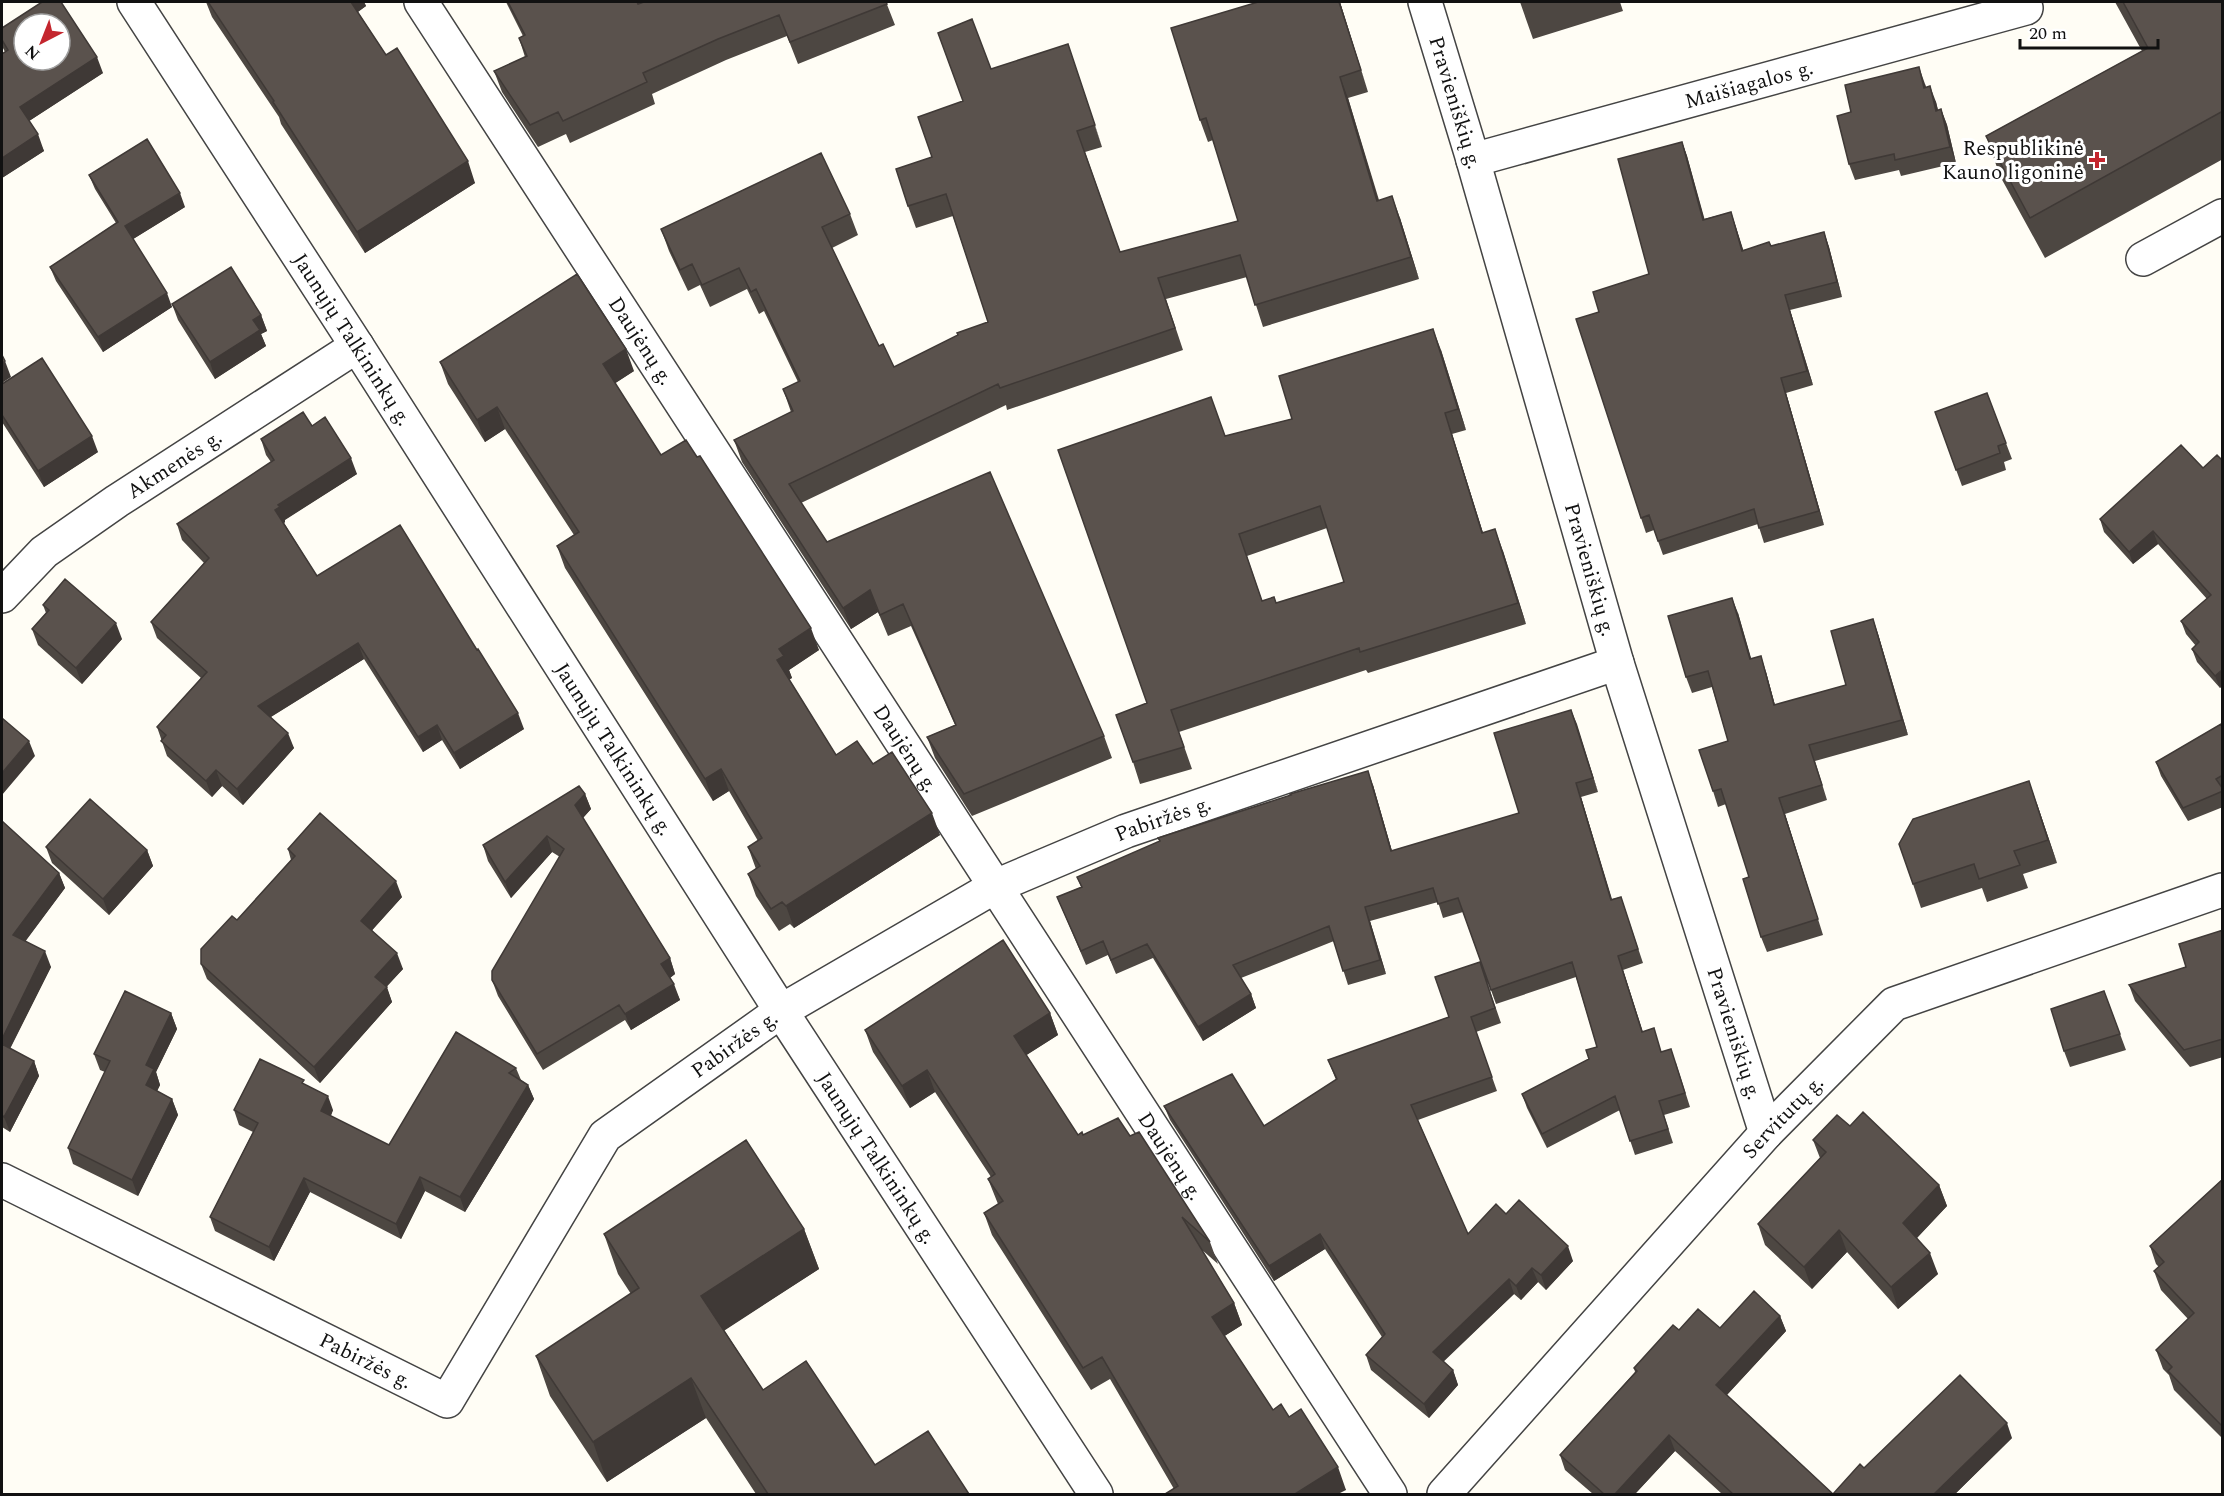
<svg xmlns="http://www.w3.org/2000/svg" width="2224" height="1496" viewBox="0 0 2224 1496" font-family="Spectral,serif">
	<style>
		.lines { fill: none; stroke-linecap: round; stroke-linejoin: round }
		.minor-casing { stroke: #444; stroke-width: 36 }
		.minor { stroke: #fff; stroke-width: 33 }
		.wall { fill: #4d4742; fill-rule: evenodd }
		.shaded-wall { fill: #3f3936 }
		.building { fill: #5a524d; stroke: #3f3936; stroke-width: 1.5; fill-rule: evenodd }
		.poi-dot { fill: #c4262e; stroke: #fff; stroke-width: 2 }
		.labels { text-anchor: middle; stroke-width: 6; stroke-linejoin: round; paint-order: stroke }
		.street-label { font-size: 21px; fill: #111; stroke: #fff }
		.poi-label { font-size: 21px; fill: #111; stroke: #fff; text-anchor: end }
	</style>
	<rect width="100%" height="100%" fill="#fffdf5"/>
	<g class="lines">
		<g class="minor-casing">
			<g id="minor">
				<path id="s1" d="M134,2l223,344 424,665 315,483"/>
				<path id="s2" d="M421,2l969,1492"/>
				<path id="s3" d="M1425,2l46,151 146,510 149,470"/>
				<path id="s4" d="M1473,160l553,-152"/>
				<path d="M2143,259l79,-43"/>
				<path id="s5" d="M2,596l42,-44 73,-51 240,-155"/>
				<path id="s6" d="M2,1180l445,221 158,-265 176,-125 215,-125 130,-55 491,-168"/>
				<path id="s7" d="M1444,1494l322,-361 128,-129 328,-114"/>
			</g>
		</g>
		<use href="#minor" class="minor"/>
	</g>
	<path class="wall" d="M206,2h158l2,4 -8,6 28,43 89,128 -110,70 -84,-129 -2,-7 -67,-100z
		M506,2h131l1,2 248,-2 9,23 -97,39 -11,-28 -61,24 -74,34 3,10 -85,39 -4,-9 -28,13 -36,-55 -8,-21 31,-14 -6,-19 4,-2z
		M1258,2h82l28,90 -20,6 31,102 21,18 19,61 -156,48 -16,-50 -81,22 17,51 -176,60 -1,-5 -205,98 26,39 277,194 8,22 -140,58 -37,-58 -8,-21 28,-12 -44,-99 -23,10 -10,-24 -27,17 -109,-167 -8,-22 57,-28 -8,-23 15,-7 -34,-71 -5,3 -12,-25 -37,18 -10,-22 -12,6 -19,-40 -8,-22 189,-15 8,21 -26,13 47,98 15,21 94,-45 -35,-106 -37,12 -8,-22 24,-49 31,-56 28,-32 84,-3 27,81 -17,5 35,100 118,-31 -25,-81 -5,2 -8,-22z
		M1520,2h100l3,9 -90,28z
		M2115,2h108v157l-178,99 -45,-82 -14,-40 156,-85z
		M2,28l101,45 -74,48 15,30 -42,27v-124l3,-2 -3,-6z
		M1925,84l1,3 10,15 2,8 3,-1 6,16 9,38 -55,13 -2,-6 -44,10 -6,-16 2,-52z
		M1682,142l5,14 17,63 27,-7 12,38 28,-4 53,-14 5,15 13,50 -52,13 23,75 -27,8 38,132 -60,18 -6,-19 -95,31 -9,-25 -8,3 -5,-15 -42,-206 50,-38z
		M89,175l96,32 -52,32 39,68 -69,45 -47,-71 -6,-14 66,-44 -21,-34z
		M172,304l89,11 6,16 -6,3 5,12 -51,33 -37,-59z
		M1441,350l25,80 -14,4 31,99 20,18 23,73 -158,49 -2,-3 -187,62 13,37 -52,15 -7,-22 14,-59 78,-267 67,-17zM1327,528l17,54 -67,21 -15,-2 -15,-45z
		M440,362l194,9 -19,12 46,72 158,195 -30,20 3,8 -3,1 47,76 37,9 67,71 -146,93 -4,-4 -11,7 -23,-35 -8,-22 8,-5 -8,-22 10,-6 -29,-50 -16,10 -148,-233 -8,-22 17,-11 -69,-106 -20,13 -37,-58z
		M2,384l96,68 -54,35 -42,-65z
		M1987,393l25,66 -8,3 2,8 -44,16 -27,-74z
		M312,426l45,48 -73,46 1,2 -1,1 33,53 207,153 -64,40 -18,-29 -19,12 -59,-93 -93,58 23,31 -51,57 -21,-19 -10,11 -45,-41 -10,-29 44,-49 -44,-40 -6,-16 53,-59 -22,-23 -5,-16 94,-62 -5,-7 -5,-16z
		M2203,468l17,220 -23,-26 -5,-13 4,-3 -10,-12 -5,-13 26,-22 -49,-55 -25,20 -29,-32 -4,-13z
		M43,605l79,34 -40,45 -44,-39 -6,-16 14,-16z
		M1738,613l13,46 15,13 9,33 71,-20 27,-66 5,15 30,101 -93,26 12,39 -42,14 38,121 -56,17 -6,-15 -12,-60 -23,-73 -8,3 -5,-16 15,-50 -16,-54 -20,6 -6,-16z
		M1571,710l27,82 -17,5 31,102 9,-2 22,66 -20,7 20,62 19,20 14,11 14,44 -26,8 9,28 -38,12 -15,-45 -73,38 -20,-40 -5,-14 67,-35 8,-12 -21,-70 -80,27 -33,-92 -20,6 -5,-16 -68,19 16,53 -38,11 -14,-44 -93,37 10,16 5,14 -53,33 -50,-83 -37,16 -8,-19 -22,10 -23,-54 -6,-14 24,-10 -4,-10 296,-92 19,66 127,-38z
		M2223,727v80l-35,14 -27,-45 -5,-14z
		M585,794l6,15 -8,9 87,140 5,16 -5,4 10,22 -49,30 -6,-10 -82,50 -45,-74 -6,-16 68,-123 -8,-5 -41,46 -23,-37 -5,-16z
		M2037,804l20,59 -34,11 5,14 -41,14 -5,-14 -61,20 -8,-24z
		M2,821l57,52 6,15 -40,53 26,26 -41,82 24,12 5,15 -29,56 -8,-5z
		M46,847l101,3 6,16 -44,49 -57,-52z
		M288,849l114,48 -30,33 31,39 -17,17 6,16 -72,81 -113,-104 -6,-15 36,-44 54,-60z
		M2223,930v127l-33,10 -55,-66 -6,-16 57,-18z
		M1480,962l21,61 -25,9 21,59 -79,29 50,114 38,-20 67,47 -27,29 -8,-8 -17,18 -7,-6 -71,67 10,9 5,15 -29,33 -58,-48 -5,-15 16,-18 -57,-88 -51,32 -104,-161 -6,-14 100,20 72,-46 -8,-20 121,-43z
		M2104,991l22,59 -56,17 -6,-16z
		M171,1013l6,16 -21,43 4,13 -3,6 15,8 6,16 -40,81 -65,-32 -5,-16 37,-76 -5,-2 -6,-16z
		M1050,1013l8,22 -32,20 52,80 52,1 80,106 8,22 -17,-15 33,54 8,22 -18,11 49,74 16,7 57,73 -172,-1 -64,-110 -19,11 -99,-155 -8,-22 14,-9 -10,-25 3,-2 -56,-85 -25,16 -37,-56 -8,-22z
		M516,1068l5,12 7,5 6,14 -69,113 -40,-21 -24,48 -91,-47 -36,69 -59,-30 -5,-14 43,-85 -14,-7 -5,-15h99l-2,6 58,29z
		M1850,1126l89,59 8,21 -30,32 21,36 -40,35 -51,-57 -35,37 -47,-44 -7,-21 62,-66 -7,-18z
		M2223,1179v260l-49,-49 -5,-15 -6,-6 -7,-19 32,-31 -27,-29 -7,-19 5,-4 -3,-3 -6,-18z
		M804,1229l15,40 -95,61 39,60 112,75 94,29h-213l-50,-76 -99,64 -57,-86 -14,-40 95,-62 -13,-20 -14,-40z
		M1780,1316l6,15 -59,64 106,99 31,-26 148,-30 -57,56h-233l-47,-43 -40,43h-42l-28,-24 -5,-15 75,-83 -1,-4 45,-38 41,-2z"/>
	<path class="shaded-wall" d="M349,2h15l2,4 -13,9z
		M1339,2h1l28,90 -7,-22z
		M1068,44l7,22 27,81 -7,-22z
		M97,57l6,16 -77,50 -6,-16z
		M1919,67l6,17 5,20 -6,-16z
		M1340,77l8,21 37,125 -8,-22z
		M1930,86l6,16 6,25 -6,-16z
		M1941,109l6,16 9,38 -6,-16z
		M38,134l6,17 -42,27v-20z
		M1682,142l5,14 22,79 -6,-15z
		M468,161l7,22 -110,70 -8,-21z
		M180,193l5,14 -55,34 -5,-15z
		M1392,196l8,22 19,61 -8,-22z
		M1731,212l5,15 12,38 -6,-14z
		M1824,232l5,15 13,50 -5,-15z
		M167,293l5,14 -69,45 -5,-15z
		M1785,295l5,15 23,75 -6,-14z
		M261,315l6,16 -6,3 5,12 -51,33 -5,-17 43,-42z
		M1433,329l8,21 25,80 -8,-21z
		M626,349l8,22 -23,15 -8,-22z
		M5,361l6,16 -9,6v-20z
		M1781,378l5,15 38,132 -5,-14z
		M497,407l8,22 -20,13 -8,-22z
		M1445,413l7,21 38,121 -8,-22z
		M92,436l6,16 -54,35 -6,-16z
		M351,458l6,16 -72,46v2l-4,3 -6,-15 3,-5z
		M1495,529l8,22 23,73 -8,-21z
		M2153,531l5,13 -25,20 -4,-12z
		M870,590l8,22 -27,17 -8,-21z
		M1732,598l6,15 18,62 -6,-16z
		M1873,619l5,15 30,101 -6,-15z
		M116,623l6,16 -40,45 -6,-16z
		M811,628l8,22 -30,20 3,8 -7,4 -8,-22 2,-11z
		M358,643l6,16 -100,62 -6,-15z
		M1761,656l5,16 13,48 -5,-15z
		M2223,669v17l-3,2 -5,-12z
		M1571,710l6,14 21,68 -5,-14z
		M518,713l6,16 -64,40 -6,-16z
		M437,725l5,15 -19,12 -5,-15z
		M288,733l6,15 -51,57 -6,-16z
		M29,741l6,15 -33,39v-22z
		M721,769l8,22 -16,10 -8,-22z
		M216,770l6,16 -10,11 -6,-16z
		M1368,771l5,14 23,80 -5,-14z
		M2029,781l8,23 20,59 -9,-23z
		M1576,783l5,14 35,117 -5,-14z
		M585,794l6,15 -10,11 -6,-15z
		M1779,798l6,16 38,121 -5,-16z
		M932,813l8,22 -146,93 -8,-22z
		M547,836l5,16 -41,46 -6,-16z
		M147,850l6,16 -44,49 -6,-16z
		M59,873l6,15 -46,62 -6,-15z
		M396,881l6,16 -35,39 -6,-15z
		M1365,907l5,14 16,53 -6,-14z
		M45,951l6,16 -46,91 -3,-9v-10z
		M397,953l6,16 -22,24 -6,-16z
		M1618,956l5,14 24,76 -5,-14z
		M670,958l5,16 -8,6 -6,-16z
		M674,984l6,16 -49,30 -6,-16z
		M387,987l5,15 -72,81 -6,-16z
		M1251,994l5,14 -53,33 -5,-14z
		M171,1013l6,16 -21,43 4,13 -8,16 -6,-16v-20z
		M1050,1013l8,22 -36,23 -8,-22z
		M34,1061l5,15 -29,56 -6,-15z
		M927,1070l8,22 -25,16 -8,-22z
		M528,1085l6,14 -69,113 -5,-15z
		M328,1096l5,14 -7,15 -5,-14z
		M172,1099l6,16 -40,81 -6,-16z
		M420,1177l5,14 -24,48 -5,-15z
		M304,1178l6,14 -36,69 -5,-14z
		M1939,1185l8,21 -36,38 -8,-21z
		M804,1229l15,40 -103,67 -15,-40z
		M1839,1230l8,22 -35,37 -8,-22z
		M1320,1234l5,15 -51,32 -5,-15z
		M1568,1246l5,15 -27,29 -5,-15z
		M1930,1253l8,21 -40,35 -7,-22z
		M1532,1268l6,14 -17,18 -5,-14z
		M1509,1279l5,15 -76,73 -5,-15z
		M1234,1303l8,22 -22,14 -8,-22z
		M1780,1316l6,15 -64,69 -6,-15z
		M1453,1370l5,15 -29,33 -5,-14z
		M691,1378l15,40 -99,64 -14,-40z
		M2007,1423l5,15 -57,56h-21z
		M1669,1435l6,16 -40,43h-20z
		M1338,1467l8,23 -8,4h-43z"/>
	<path class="building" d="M42,2h19l36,55 -77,50 18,27 -36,24v-104l6,-4 -6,-10v-12zM24,24h36v36h-36z
		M208,2h143l35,53 11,-7 71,113 -111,71 -84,-130 1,-1z
		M508,2h129l1,2 6,-2h242l1,2 -97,38 -11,-27 -61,24 -75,34 4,9 -84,39 -5,-9 -28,13 -36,-54 33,-15 -8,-18 6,-3z
		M1258,2h81l22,68 -21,7 37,124 15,-5 19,61 -156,48 -15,-50 -82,23 17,50 -175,60 -2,-4 -209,100 38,58 163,-70 114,264 -140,58 -37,-57 29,-12 -53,-121 -23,11 -10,-25 -27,18 -109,-168 59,-29 -10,-22 17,-8 -44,-92 -5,3 -12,-24 -37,17 -10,-21 -12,6 -19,-41 160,-76 29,61 -28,13 57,119 4,-2 11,23 64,-32 -1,-2 31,-11 -42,-128 -38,12 -12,-37 36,-12 -14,-40 45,-16 -25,-68 34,-14 19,50 77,-25 27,81 -18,6 43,121 118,-31 -32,-103 -6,2 -29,-92z
		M2123,2h100v109l-193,107 -44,-82 162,-88z
		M1919,67l5,21 6,-2 6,25 5,-2 9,38 -55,13 -1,-6 -45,10 -12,-48 14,-4 -6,-27z
		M147,139l33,54 -55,33 42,67 -69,44 -48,-70 68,-45 -29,-47z
		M1682,142l21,78 28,-8 11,39 27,-9 2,4 53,-14 13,50 -52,13 22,76 -26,7 38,133 -60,17 -5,-19 -96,32 -9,-26 -8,3 -65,-199 23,-7 -6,-20 56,-18 -31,-115z
		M231,267l30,48 -8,5 7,10 -50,32 -38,-58z
		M577,274l49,75 -23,15 58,91 25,-15 11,17 3,-1 111,172 -32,21 5,7 -7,4 59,95 21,-14 16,23 19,-12 40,61 -146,93 -4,-4 -11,7 -23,-35 12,-8 -12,-19 14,-9 -41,-69 -16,10 -148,-233 22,-14 -82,-125 -20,13 -37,-58z
		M1433,329l25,80 -13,4 37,120 13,-4 23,74 -158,49 -1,-4 -188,62 13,37 -51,15 -17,-47 31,-12 -89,-253 153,-53 14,39 67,-17 -13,-43zM1320,506l24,76 -68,21 -2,-6 -12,4 -23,-67z
		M2,355l3,6 -3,2z
		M42,358l50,78 -54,35 -36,-56v-31z
		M1987,393l19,50 -8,3 2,7 -44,17 -21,-58z
		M303,412l9,14 13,-9 26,41 -73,47 2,2 -5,3 42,66 83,-51 77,125 1,-1 40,64 -64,40 -17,-28 -19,12 -60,-94 -100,63 30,27 -51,56 -21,-19 -10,11 -45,-40 5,-6 -9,-8 50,-55 -56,-50 58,-64 -32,-34 97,-64 -13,-21z
		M2181,445l22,23 14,-13 6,6v208l-8,7 -23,-27 7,-7 -18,-21 30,-26 -58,-64 -24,21 -29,-33z
		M65,579l51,44 -40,45 -44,-39 17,-19 -6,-5z
		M1732,598l18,61 11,-3 13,49 72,-20 -15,-54 42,-12 29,101 -93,25 13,40 -43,13 39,121 -57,18 -18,-58 6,-2 -28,-88 -8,2 -14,-41 29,-9 -20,-70 -22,6 -18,-61z
		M1571,710l22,68 -17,5 35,117 10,-3 17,52 -20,7 24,76 12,-4 7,24 10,-3 14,44 -26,8 9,28 -38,12 -15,-45 -73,38 -20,-40 67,-35 -3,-9 11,-3 -25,-85 -81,28 -33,-92 -20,6 -5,-16 -68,19 15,53 -37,11 -14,-45 -96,39 18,29 -53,33 -51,-83 -36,16 -8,-19 -22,10 -24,-54 25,-10 -5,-10 83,-36 -2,-3 133,-43 -1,-1 78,-23 23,80 128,-38 -25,-80z
		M2,718l27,23 -27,32z
		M2221,724l2,3v48l-7,4 7,10v2l-40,17 -27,-46z
		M2029,781l19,59 -34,11 6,14 -41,14 -5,-15 -61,20 -14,-40 14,-25z
		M579,786l6,8 -10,11 95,153 -9,6 13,20 -49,30 -6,-9 -82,49 -45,-74v-9l72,-122 -17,-13 -42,46 -22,-37z
		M90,799l57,51 -44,49 -57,-52z
		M320,813l76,68 -35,40 36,32 -22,24 12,10 -73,80 -113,-103v-15l31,-33 5,4 58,-64 -7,-7z
		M2,821l57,52 -46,62 32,16 -43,88z
		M2223,930v109l-39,11 -55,-65 57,-18 -7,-23z
		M1003,940l47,73 -36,23 64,99 4,-3 1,3 35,-17 12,18 9,-4 71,110 -28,-25 52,86 -22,14 61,93 8,-6 8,13 12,-8 37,58 -43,27h-130l13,-8 -76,-129 -19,11 -99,-155 19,-12 -15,-22 7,-5 -68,-104 -25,16 -37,-56z
		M1480,962l15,46 -24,9 21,60 -81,28 57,129 28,-30 10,10 13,-14 49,46 -27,29 -9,-7 -16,18 -7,-7 -76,73 20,18 -29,34 -58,-49 19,-21 -65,-100 -51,32 -105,-160 68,-32 32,52 73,-47 -9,-19 121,-43 -14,-40z
		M125,991l46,22 -25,52 8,4 -8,16 26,14 -40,81 -64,-32 42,-87 -16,-7z
		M2104,991l16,43 -56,17 -13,-42z
		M456,1032l60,36 -7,5 19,12 -68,112 -40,-20 -24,47 -92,-46 -35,69 -59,-30 48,-94 -24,-13 26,-51 44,21 -2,3 26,13 -7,15 68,34z
		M2,1044l32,17 -30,56 -2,-2z
		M1863,1112l76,73 -36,38 27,30 -39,34 -52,-57 -35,37 -46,-43 68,-72 -13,-12 24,-25 13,11z
		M746,1140l58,89 -103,67 62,94 43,-29 69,104 53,-34 41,63h-201l-77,-116 -98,64 -57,-86 103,-68 -35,-54z
		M2223,1179v248l-55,-56 4,-4 -16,-17 38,-37 -40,-42 10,-9 -14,-16z
		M1754,1291l26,25 -64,69 117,109 27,-30 4,4 96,-93 47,48 -73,71h-201l-64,-59 -54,59h-11l-44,-39 77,-84 -3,-3 39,-43 6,5 19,-21 22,19z"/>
	<path class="poi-dot" d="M2094 151h6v6h6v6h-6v6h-6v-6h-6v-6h6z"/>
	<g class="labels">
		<g class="street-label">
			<text dy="7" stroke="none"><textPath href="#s4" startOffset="286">Maišiagalos g.</textPath></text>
			<text dy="7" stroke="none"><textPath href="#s3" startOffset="105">Pravieniškių g.</textPath></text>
			<text dy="7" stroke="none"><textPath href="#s1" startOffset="402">Jaunųjų Talkininkų g.</textPath></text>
			<text dy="7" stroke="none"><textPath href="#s2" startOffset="404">Daujėnų g.</textPath></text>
			<text dy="7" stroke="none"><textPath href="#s5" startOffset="218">Akmenės g.</textPath></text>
			<text dy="7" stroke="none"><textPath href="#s3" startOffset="591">Pravieniškių g.</textPath></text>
			<text dy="7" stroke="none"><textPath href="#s2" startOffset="890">Daujėnų g.</textPath></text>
			<text dy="7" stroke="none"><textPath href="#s1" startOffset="888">Jaunųjų Talkininkų g.</textPath></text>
			<text dy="7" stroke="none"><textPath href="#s6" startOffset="1450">Pabiržės g.</textPath></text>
			<text dy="7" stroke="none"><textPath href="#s3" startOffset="1077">Pravieniškių g.</textPath></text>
			<text dy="7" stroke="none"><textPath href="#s6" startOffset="964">Pabiržės g.</textPath></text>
			<text dy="7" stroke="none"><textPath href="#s7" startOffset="507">Servitutų g.</textPath></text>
			<text dy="7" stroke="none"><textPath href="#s2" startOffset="1376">Daujėnų g.</textPath></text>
			<text dy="7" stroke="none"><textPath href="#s1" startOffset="1374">Jaunųjų Talkininkų g.</textPath></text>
			<text dy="7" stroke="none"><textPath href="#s6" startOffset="406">Pabiržės g.</textPath></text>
		</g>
		<g class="poi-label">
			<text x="2084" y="155">Respublikinė<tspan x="2084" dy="24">Kauno ligoninė</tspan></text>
		</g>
	</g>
	<rect width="2224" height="1496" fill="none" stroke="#111111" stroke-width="6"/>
	<g transform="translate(42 42) rotate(222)"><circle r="28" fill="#ffffff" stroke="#a0a0a0" stroke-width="1.5"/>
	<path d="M0-4.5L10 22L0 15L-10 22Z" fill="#c4262e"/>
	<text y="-9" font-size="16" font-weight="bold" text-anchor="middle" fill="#111111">N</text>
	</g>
	<path d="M2020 39v9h138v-9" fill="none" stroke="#111111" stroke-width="3"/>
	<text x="2029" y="39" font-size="18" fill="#111111" stroke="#ffffff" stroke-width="4.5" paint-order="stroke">20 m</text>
</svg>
